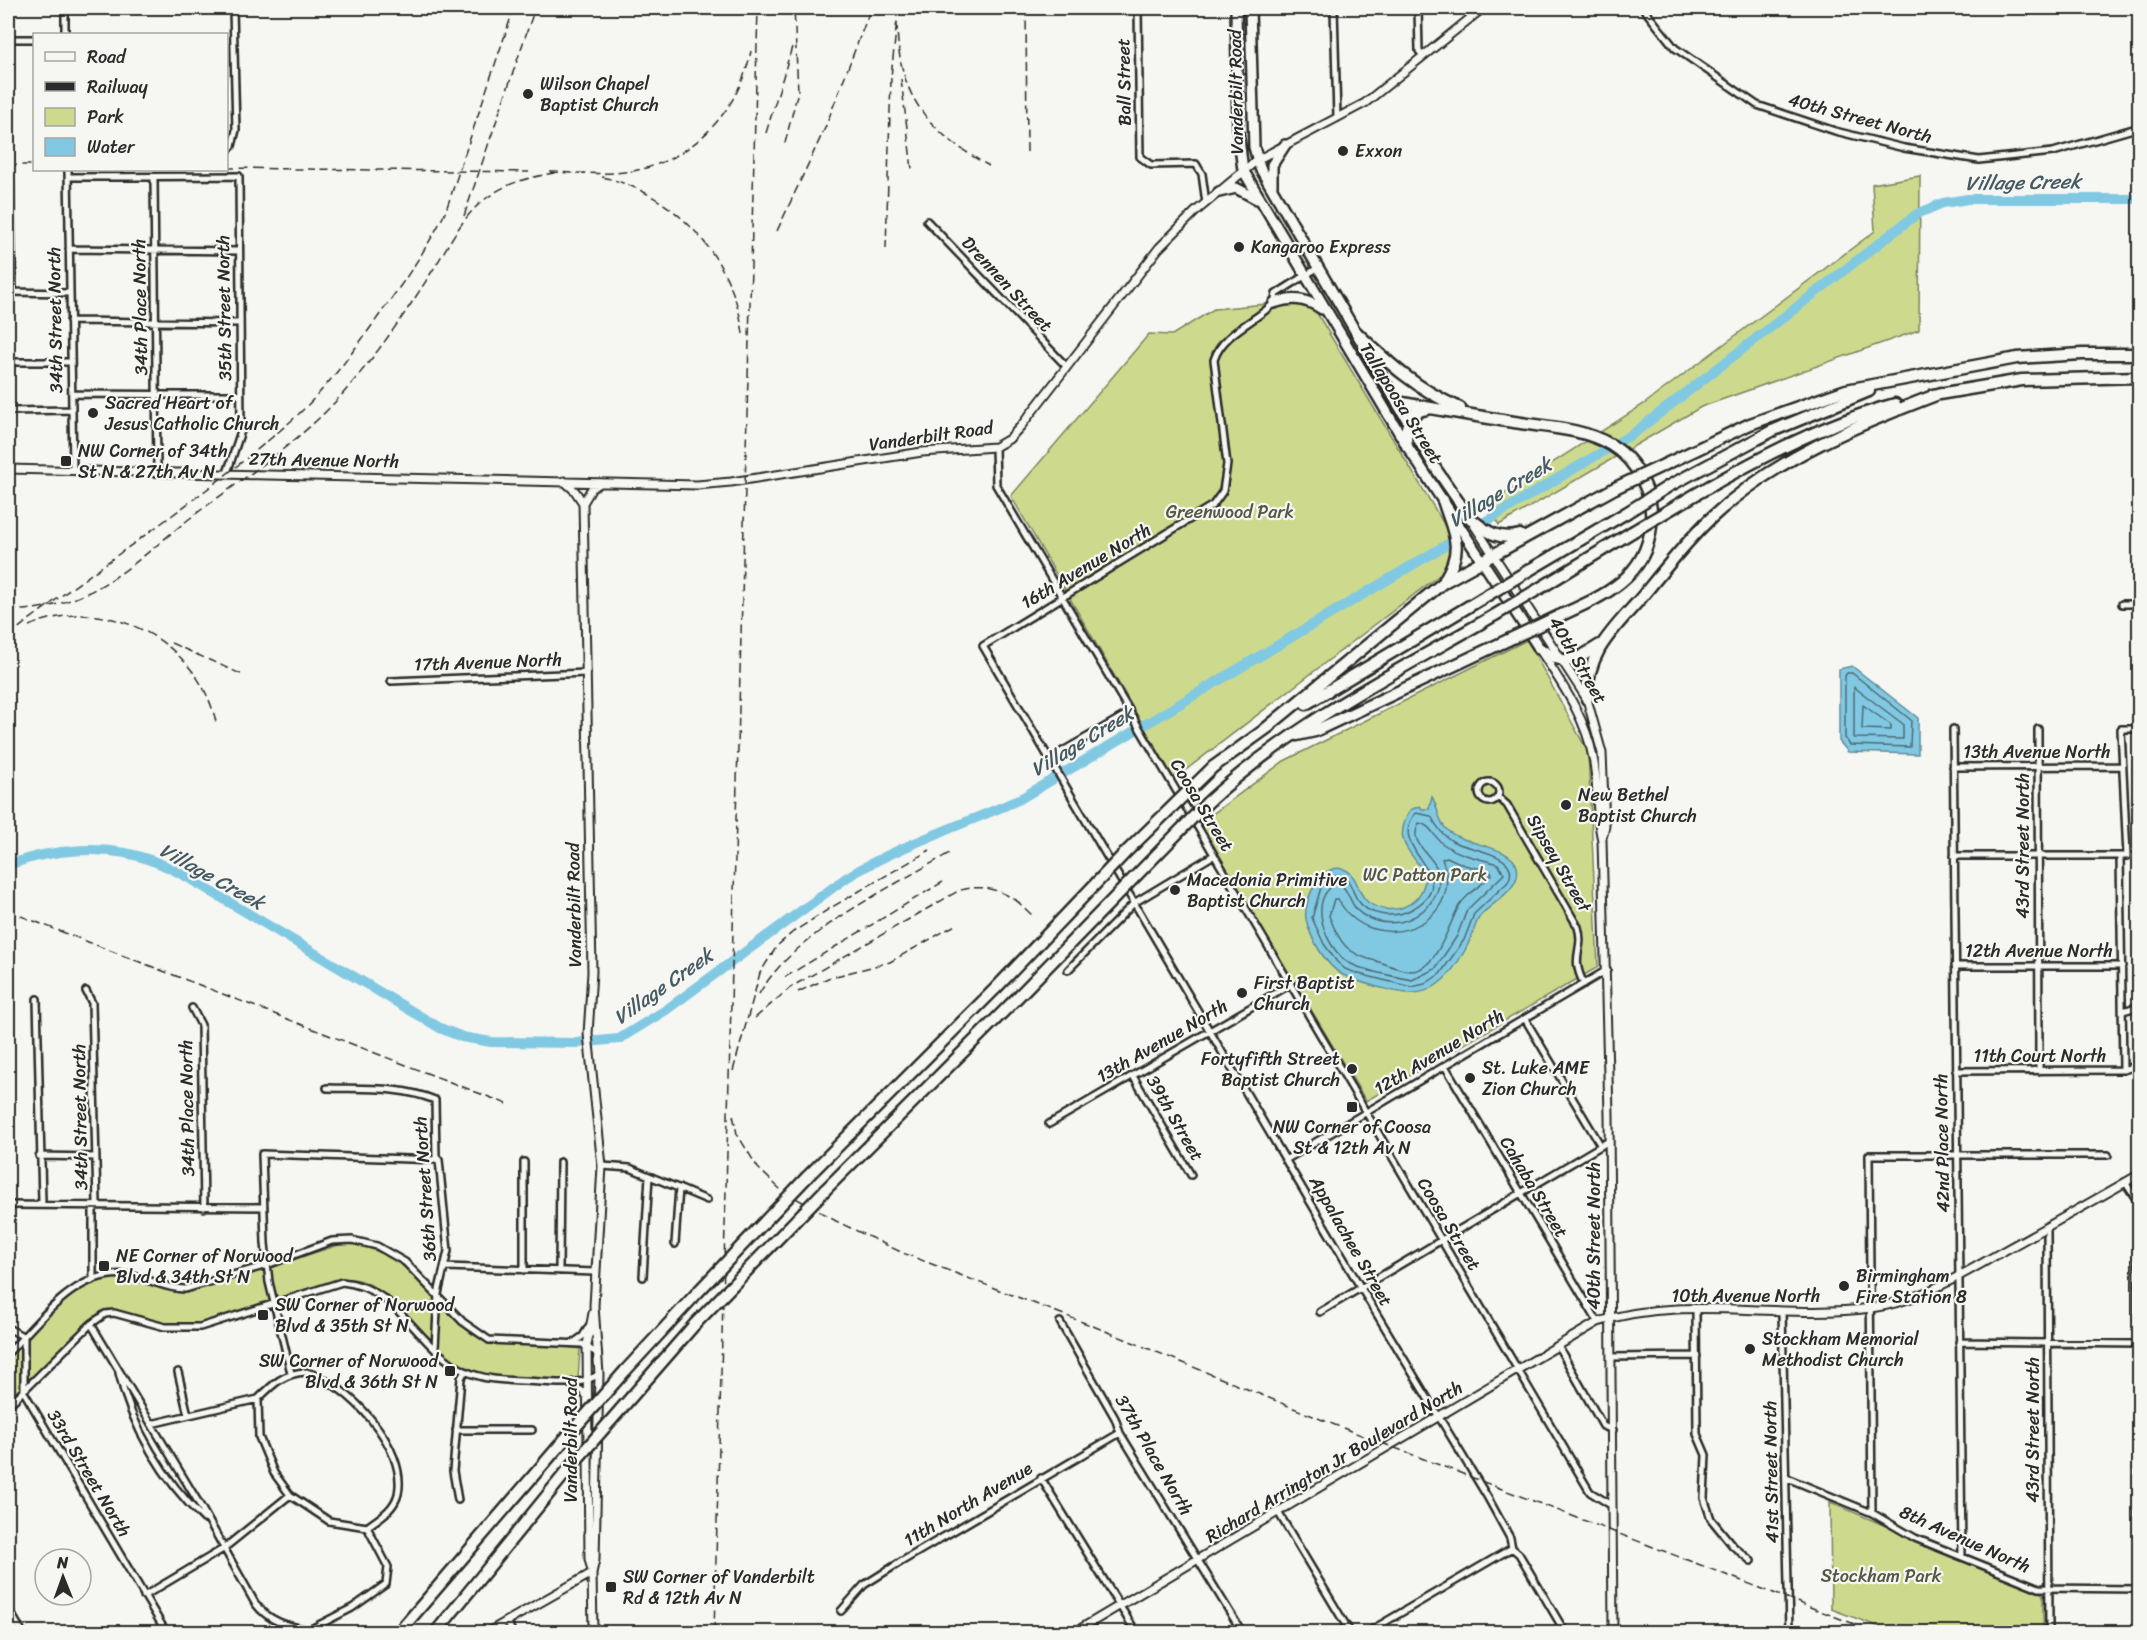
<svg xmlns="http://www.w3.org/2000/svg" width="2147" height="1640" viewBox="0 0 2147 1640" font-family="Sriracha,sans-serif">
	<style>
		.green { fill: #cdda8d; stroke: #7c825c; stroke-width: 1.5 }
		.water { fill: #81c9e2; stroke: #5f8a99; stroke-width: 1.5 }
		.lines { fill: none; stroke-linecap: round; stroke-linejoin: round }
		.shore { stroke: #4d6a74; stroke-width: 1.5 }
		.river { stroke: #81c9e2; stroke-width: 10 }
		.minor-casing { stroke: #2b2b2b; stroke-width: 10 }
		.tertiary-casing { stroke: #2b2b2b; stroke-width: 11 }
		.primary-casing { stroke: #2b2b2b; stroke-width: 14 }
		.motorway-casing { stroke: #2b2b2b; stroke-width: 15 }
		.minor { stroke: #f6f6f2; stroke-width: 5 }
		.tertiary { stroke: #f6f6f2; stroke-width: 7 }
		.primary { stroke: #f6f6f2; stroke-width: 9 }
		.motorway { stroke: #f6f6f2; stroke-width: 10 }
		.rail { stroke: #2b2b2b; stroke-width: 1.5; stroke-dasharray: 9 4.5; stroke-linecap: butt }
		.motorway-bridge-casing { stroke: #2b2b2b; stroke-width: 15; stroke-linecap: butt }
		.motorway-bridge { stroke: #f6f6f2; stroke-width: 10 }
		.poi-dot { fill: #2b2b2b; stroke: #f6f6f2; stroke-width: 2 }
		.labels { text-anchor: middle; stroke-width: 4.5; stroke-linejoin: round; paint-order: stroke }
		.street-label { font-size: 18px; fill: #2b2b2b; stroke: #f6f6f2 }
		.poi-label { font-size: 18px; fill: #2b2b2b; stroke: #f6f6f2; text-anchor: start }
		.park-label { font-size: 18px; fill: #545744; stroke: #f6f6f2 }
		.water-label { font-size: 20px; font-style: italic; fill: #455a62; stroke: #f6f6f2 }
	</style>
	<rect width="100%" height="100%" fill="#f6f6f2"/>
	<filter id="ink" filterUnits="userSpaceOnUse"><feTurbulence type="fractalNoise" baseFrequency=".0167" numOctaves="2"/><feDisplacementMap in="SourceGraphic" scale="12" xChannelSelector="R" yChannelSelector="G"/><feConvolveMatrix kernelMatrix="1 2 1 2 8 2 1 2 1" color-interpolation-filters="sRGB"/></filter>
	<g filter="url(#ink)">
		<path class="green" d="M1920,176l-1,154 -218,77 -202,118 -12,-20 157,-101 231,-173 -3,-47z
			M1288,302l24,3 135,224 4,23 -9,21 -268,206 -163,-283 138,-162 23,1 42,-26z
			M1527,640l61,112 10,215 -232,134 -167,-277 85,-63z
			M354,1244c46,10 64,35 96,67 7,8 14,17 22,23 24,17 78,8 108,15l-2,31c-35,-2 -82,4 -113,-13 -35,-19 -73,-78 -106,-87 -7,-2 -15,0 -23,0l-139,45 -30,-1 -54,-14 -25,13 -80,77v-48c31,-28 68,-76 114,-74 19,0 40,13 63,15l154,-48z
			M1830,1502l213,92v38h-150l-62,-23z"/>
		<path class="water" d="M1852,666l66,52v36l-70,-2 -9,-11v-72z
			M1432,797c7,11 5,23 15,33 18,16 64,15 70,37 5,21 -24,35 -36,48 -6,7 -7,17 -11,25 -6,14 -19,35 -32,44 -6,5 -16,9 -25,9 -15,1 -56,-11 -70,-18 -17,-9 -33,-37 -37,-56 -3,-19 16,-60 40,-49 13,7 11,25 23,33 23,16 57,1 56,-28 -13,-25 -34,-31 -15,-65l10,-4 2,3h7z"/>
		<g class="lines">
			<path class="shore" d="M1847,673h5l59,47 -1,27 -60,-2 -5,-7v-62z
				M1854,687l49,37v15l-49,-1z
				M1863,705l28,20v5l-29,-1z
				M1416,813l15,3c5,10 11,19 21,25 18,10 71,12 56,41l-34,32 -10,26 -24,34 -15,10 -14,3 -52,-13 -14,-5 -8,-7 -13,-18 -12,-26 10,-34 16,-9c13,2 13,15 19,24 11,18 38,20 55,10 56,-31 -29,-60 4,-96z
				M1419,823c11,1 15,14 24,21 17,12 36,14 55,20l6,10 -37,36 -10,26 -22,33 -23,11c-19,-4 -46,-8 -63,-17 -24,-14 -44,-68 -10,-80 11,7 11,25 24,32 11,7 24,9 37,7 21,-5 45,-26 38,-51 -5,-17 -31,-27 -19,-48z
				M1447,857l17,8 26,6 2,3c-10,12 -25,19 -33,32 -10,17 -22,65 -48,65 -11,0 -24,-7 -35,-10 -30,-7 -36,-18 -47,-45l5,-17h4c32,62 131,27 104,-40z"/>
			<path class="river" d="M8,865c43,-16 101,-22 145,-4 12,4 23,10 34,16l253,151 22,9 29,5 85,1 43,-4 47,-29 180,-132c53,-33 118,-53 174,-79l614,-366 283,-219 26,-11 25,-4h172"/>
			<g class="minor-casing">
				<path id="minor" d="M1138,8l2,149 11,8 45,-1 6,10 4,29
					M1334,8l3,110
					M1418,8l1,43 4,5
					M1643,8l32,40 82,57 78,26 69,17 75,12 74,-8 87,-25
					M65,34v-26l168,1
					M8,39l2,120
					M8,39h26
					M226,152l6,-6 4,-16 -3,-122
					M68,170l5,299
					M10,175l3,117
					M68,177l171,-1 2,255 -14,42
					M154,177l3,294
					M927,221l139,145
					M69,249l170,2
					M1319,267l-43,27 -2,9c-19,19 -52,30 -60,57l13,104 -4,27 -10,14 -230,141 378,642 127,210 22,40 2,10 7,6 46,78
					M8,292l62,1
					M70,321l169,2
					M8,362h63
					M72,394l168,1
					M8,411l64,-1
					M995,447l1,38 594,1007 21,13
					M2122,604h18
					M391,681l196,-8
					M1953,729l9,828
					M2038,729l1,342
					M1049,759l80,-46
					M1953,767l169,-1
					M1479 792a10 10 0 1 1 20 0a10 10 0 1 1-20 0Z
					M1498,797l9,8 71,122c7,24 -9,28 6,57
					M1954,856h173l-6,-127h19
					M2120,856l3,214
					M1955,966h167
					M1068,970l66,-67 80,-48
					M86,991l6,12 5,200 -4,8v67
					M37,999l5,203 -4,2
					M192,1008l9,17 3,183
					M2123,1011l17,-5
					M1525,1019l76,127
					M1445,1066l153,256
					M1956,1071l167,-1 17,-5
					M1133,1076l58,99
					M327,1088c37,1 74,-2 108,12l1,57 3,3 9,91 -10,43 -3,54
					M1049,1124l242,-140
					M39,1156l57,1
					M1287,1159l320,-189
					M602,1166l28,2 77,32
					M2125,1182l13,20v430
					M8,1205l256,2
					M2047,1227l2,405
					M675,1244l4,-56
					M446,1267l149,5
					M524,1270v-108
					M559,1271l1,-109
					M643,1277l6,-101
					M1696,1310l1,124 9,21 -2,43 7,21 22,27 18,15
					M1782,1311l7,321
					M1320,1312l289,-171
					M1060,1322l55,96 5,15 122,199
					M91,1324l106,176 58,103c14,19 32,23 54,27
					M8,1328l16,9v55l142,240
					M1959,1342l181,2
					M573,1343l10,-7 6,-10
					M1558,1346l45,80 10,4
					M8,1353c32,-32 68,-84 119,-78 20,2 37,14 58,14l82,-24 65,-24 20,-1 25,6 28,16 58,60 26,18 93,4 16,10
					M1611,1357l86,-1
					M178,1372l10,43
					M306,1372c42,11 102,76 92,122 -4,16 -19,24 -31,33l-38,-6 -39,-26 -16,-22 -15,-36 -1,-38c15,-15 26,-26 48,-27z
					M119,1373c12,53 45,108 85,146
					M291,1373l-22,-91 -4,-39 -3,-89 177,6
					M570,1384l11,6 6,8
					M8,1406l83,-82 14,-10 9,-1 51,14h35l142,-45c57,5 75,66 123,89 23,11 51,9 76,11 21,1 40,4 58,-8
					M151,1424l107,-25
					M456,1430h76
					M1041,1478l95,154
					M1787,1478l85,35 43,25 124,50 101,1
					M458,1500l-5,-29 8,-93 4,-7
					M1278,1512l72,120
					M1872,1513l-3,-358h239
					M144,1596l79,-47 67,-54
					M8,1608l14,24
					M841,1611l23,-26 35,-22 221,-130
					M507,1620l5,12
					M309,1630l43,-22 34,-24 2,-17 -21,-40
					M1368,1632l144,-84"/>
			</g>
			<g class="tertiary-casing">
				<path id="tertiary" d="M8,469l689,16 34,-3 191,-30 73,-5 14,-8 12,-13 138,-178 36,-36 62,-52 108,-57 118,-95
					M564,481l11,10 8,12 9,469 -4,62 14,132 -8,140 5,68 -4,186 -3,13 1,59
					M583,503l9,-15 8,-5
					M1474,525l113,174 15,54 3,73 -3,12
					M1540,650c22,34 46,68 53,108 6,27 2,55 9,82l7,275 4,517
					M592,1571l-3,-12 -2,-214 6,-32
					M488,1632l104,-59
					M1075,1632l523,-310c88,-28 183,-2 273,-14 47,-6 88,-32 129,-55 47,-26 93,-52 140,-79"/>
			</g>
			<g class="primary-casing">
				<path id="primary" d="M1236,8l2,123 5,39 164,276 132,202
					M1250,8l4,139 6,21 174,298 36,52
					M1272,186v-21l13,-20
					M1219,192l17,-4 21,11
					M1274,303c19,-6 31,-5 48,6"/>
			</g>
			<g class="motorway-casing">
				<path id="motorway" d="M1356,332c32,31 62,58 104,76
					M1933,395l89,-15 118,-3
					M1397,402c39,7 78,14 117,20 31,5 69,6 97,23 27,16 43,50 40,81 -5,53 -50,71 -92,90
					M1407,446c-3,-16 1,-35 20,-37
					M1664,465l86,-41 96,-34 171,-32 65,-4h58
					M1669,486l103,-55 97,-40
					M1443,500c10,33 22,46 2,79
					M1681,503c68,-40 138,-78 214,-99
					M1470,518c15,13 29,23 50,17
					M1531,569l95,-56
					M1542,587l90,-55
					M1539,648c27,19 34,14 61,-3
					M1587,699c-1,-46 25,-68 54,-101 22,-27 44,-55 69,-79 66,-62 147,-94 231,-126
					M1306,704l175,-105
					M1264,730l180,-148 171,-94
					M1297,735l18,-4 193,-91
					M1213,767l57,-41
					M1207,803c85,-79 189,-131 288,-188
					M807,1177l189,-189
					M826,1189l183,-183
					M625,1371l72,-78
					M621,1409l74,-85
					M399,1632l166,-193
					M436,1632l136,-167"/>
			</g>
			<use href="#minor" class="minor"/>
			<use href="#tertiary" class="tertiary"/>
			<use href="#primary" class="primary"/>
			<use href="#motorway" class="motorway"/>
			<path class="rail" d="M897,8c-2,81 22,118 92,158
				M1026,8l1,145
				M901,79l11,90
				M766,133l26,-86
				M785,143l13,-52 -4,-83
				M8,165h26
				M226,168l303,4
				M550,172c28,1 56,3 83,-1 60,-11 106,-60 118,-120
				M602,177c74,16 132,82 141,157
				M464,216l71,-208
				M777,231l48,-103 46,-120
				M886,249l5,-172 6,-57
				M8,610c27,1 54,-5 79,-17 37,-17 70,-49 102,-74 54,-41 112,-77 157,-129 31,-36 60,-77 85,-117 17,-26 31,-58 57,-76 22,-16 44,-20 71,-25
				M29,626c76,-34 169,15 187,96
				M8,636c93,-72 194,-137 283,-215 34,-30 61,-68 87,-104 25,-34 48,-67 67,-104l69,-205
				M171,643l72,32
				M1015,899l19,18
				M8,911l499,193
				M785,977l161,-97
				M798,992l30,-14 62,-16 67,-38
				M759,994c36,-62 130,-105 192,-142
				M755,1018l36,-31 167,-96c24,-8 44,-1 63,13
				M733,1071l27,-98 17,-27 16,-14 39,-25 98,-57
				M733,1115l4,19 21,34 22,21 56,32 67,32 195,75 237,97 540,207
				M714,1632l44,-1624"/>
			<g class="motorway-bridge-casing">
				<path id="motorway-bridge" d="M1615,488l49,-23
					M1626,513l43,-27
					M1632,532l49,-29
					M1481,599l50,-30
					M1495,615l47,-28
					M1508,640l51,-24
					M996,988l129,-135 88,-86
					M1009,1006l198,-203
					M697,1293l110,-116
					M695,1324l131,-135
					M565,1439l60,-68
					M572,1465l49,-56"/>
			</g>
			<use href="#motorway-bridge" class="motorway-bridge"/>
		</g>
	</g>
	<g class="poi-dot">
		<circle cx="528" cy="94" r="6"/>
		<circle cx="1343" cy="151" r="6"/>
		<circle cx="1239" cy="247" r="6"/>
		<circle cx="93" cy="413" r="6"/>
		<rect x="60" y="455" width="12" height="12" rx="3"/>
		<circle cx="1566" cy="805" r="6"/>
		<circle cx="1175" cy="890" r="6"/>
		<circle cx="1242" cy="993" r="6"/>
		<circle cx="1352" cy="1069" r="6"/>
		<circle cx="1470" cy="1078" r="6"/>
		<rect x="1346" y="1101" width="12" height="12" rx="3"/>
		<rect x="98" y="1260" width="12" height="12" rx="3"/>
		<circle cx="1844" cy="1286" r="6"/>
		<rect x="257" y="1309" width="12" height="12" rx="3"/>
		<circle cx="1750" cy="1349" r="6"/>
		<rect x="444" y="1365" width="12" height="12" rx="3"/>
		<rect x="605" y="1581" width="12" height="12" rx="3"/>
	</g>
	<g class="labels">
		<g class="street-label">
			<text transform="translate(1124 82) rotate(-91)" y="6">Ball Street</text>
			<text transform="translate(1236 92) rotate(-91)" y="6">Vanderbilt Road</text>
			<text transform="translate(1860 118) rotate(15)" y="6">40th Street North</text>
			<text transform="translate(1007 284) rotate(47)" y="6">Drennen Street</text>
			<text transform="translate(140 307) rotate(-91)" y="6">34th Place North</text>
			<text transform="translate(224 308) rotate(-91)" y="6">35th Street North</text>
			<text transform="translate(55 320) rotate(-91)" y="6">34th Street North</text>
			<text transform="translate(1401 403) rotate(58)" y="6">Tallapoosa Street</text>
			<text transform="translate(931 436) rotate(-8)" y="6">Vanderbilt Road</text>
			<text transform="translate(324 460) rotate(1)" y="6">27th Avenue North</text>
			<text transform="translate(1086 566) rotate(-31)" y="6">16th Avenue North</text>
			<text transform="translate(1578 660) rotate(60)" y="6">40th Street</text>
			<text transform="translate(488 662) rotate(-2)" y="6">17th Avenue North</text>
			<text x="2037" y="758">13th Avenue North</text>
			<text transform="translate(1202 805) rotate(59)" y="6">Coosa Street</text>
			<text transform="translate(2023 846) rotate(-90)" y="6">43rd Street North</text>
			<text transform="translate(1559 863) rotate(60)" y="6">Sipsey Street</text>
			<text transform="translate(574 905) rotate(-91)" y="6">Vanderbilt Road</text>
			<text x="2039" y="957">12th Avenue North</text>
			<text transform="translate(1162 1041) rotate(-30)" y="6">13th Avenue North</text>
			<text transform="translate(1439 1052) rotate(-31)" y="6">12th Avenue North</text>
			<text x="2040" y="1062">11th Court North</text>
			<text transform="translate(187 1108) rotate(-91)" y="6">34th Place North</text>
			<text transform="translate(80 1117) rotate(-91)" y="6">34th Street North</text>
			<text transform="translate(1175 1118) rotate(60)" y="6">39th Street</text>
			<text transform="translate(1942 1143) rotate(-91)" y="6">42nd Place North</text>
			<text transform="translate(1534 1187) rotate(59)" y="6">Cahaba Street</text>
			<text transform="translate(425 1189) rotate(-94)" y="6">36th Street North</text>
			<text transform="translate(1449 1224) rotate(59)" y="6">Coosa Street</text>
			<text transform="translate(1594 1236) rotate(-90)" y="6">40th Street North</text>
			<text transform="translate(1351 1241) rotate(60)" y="6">Appalachee Street</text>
			<text x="1746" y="1302">10th Avenue North</text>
			<text transform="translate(2033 1430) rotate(-90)" y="6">43rd Street North</text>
			<text transform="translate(571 1440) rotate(-90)" y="6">Vanderbilt Road</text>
			<text transform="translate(1154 1455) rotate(60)" y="6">37th Place North</text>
			<text transform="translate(1334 1462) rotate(-31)" y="6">Richard Arrington Jr Boulevard North</text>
			<text transform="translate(1771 1472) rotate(-91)" y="6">41st Street North</text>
			<text transform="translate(89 1473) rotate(59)" y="6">33rd Street North</text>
			<text transform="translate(968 1504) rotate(-31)" y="6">11th North Avenue</text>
			<text transform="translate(1965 1539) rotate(24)" y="6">8th Avenue North</text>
		</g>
		<g class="poi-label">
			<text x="540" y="90">Wilson Chapel<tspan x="540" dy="21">Baptist Church</tspan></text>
			<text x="1355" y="157">Exxon</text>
			<text x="1251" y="253">Kangaroo Express</text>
			<text x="105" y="409">Sacred Heart of<tspan x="105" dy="21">Jesus Catholic Church</tspan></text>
			<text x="78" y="457">NW Corner of 34th<tspan x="78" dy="21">St N &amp; 27th Av N</tspan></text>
			<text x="1578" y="801">New Bethel<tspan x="1578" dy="21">Baptist Church</tspan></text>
			<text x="1187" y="886">Macedonia Primitive<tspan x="1187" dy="21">Baptist Church</tspan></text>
			<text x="1254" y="989">First Baptist<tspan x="1254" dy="21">Church</tspan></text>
			<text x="1340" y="1065" text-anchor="end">Fortyfifth Street<tspan x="1340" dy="21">Baptist Church</tspan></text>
			<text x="1482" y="1074">St. Luke AME<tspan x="1482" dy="21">Zion Church</tspan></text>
			<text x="1352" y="1133" text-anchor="middle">NW Corner of Coosa<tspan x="1352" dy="21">St &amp; 12th Av N</tspan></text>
			<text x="116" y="1262">NE Corner of Norwood<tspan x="116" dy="21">Blvd &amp; 34th St N</tspan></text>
			<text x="1856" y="1282">Birmingham<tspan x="1856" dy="21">Fire Station 8</tspan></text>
			<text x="275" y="1311">SW Corner of Norwood<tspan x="275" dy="21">Blvd &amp; 35th St N</tspan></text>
			<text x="1762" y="1345">Stockham Memorial<tspan x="1762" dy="21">Methodist Church</tspan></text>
			<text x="438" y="1367" text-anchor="end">SW Corner of Norwood<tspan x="438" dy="21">Blvd &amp; 36th St N</tspan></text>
			<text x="623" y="1583">SW Corner of Vanderbilt<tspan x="623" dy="21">Rd &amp; 12th Av N</tspan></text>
		</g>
		<g class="park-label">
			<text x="1230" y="518">Greenwood Park</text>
			<text x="1425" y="881">WC Patton Park</text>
			<text x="1881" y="1582">Stockham Park</text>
		</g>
		<g class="water-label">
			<text transform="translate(2023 182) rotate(-1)" y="7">Village Creek</text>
			<text transform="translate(1500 492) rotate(-31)" y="7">Village Creek</text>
			<text transform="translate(1082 741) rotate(-31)" y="7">Village Creek</text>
			<text transform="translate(212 876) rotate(29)" y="7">Village Creek</text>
			<text transform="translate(663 986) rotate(-35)" y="7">Village Creek</text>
		</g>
	</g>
	<rect width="2147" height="1640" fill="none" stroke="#f6f6f2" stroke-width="30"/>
	<rect x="15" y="15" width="2117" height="1610" fill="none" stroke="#2b2b2b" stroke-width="2" filter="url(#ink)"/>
	<rect x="33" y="33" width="195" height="138" fill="#f6f6f2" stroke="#a5a5a2" stroke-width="1.5"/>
	<rect x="45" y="52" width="30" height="9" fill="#f6f6f2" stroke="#a5a5a2" stroke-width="1.5"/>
	<text x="87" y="63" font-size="18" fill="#2b2b2b">Road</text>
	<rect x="45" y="82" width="30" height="9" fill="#2b2b2b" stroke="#a5a5a2" stroke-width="1.5"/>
	<text x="87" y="93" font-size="18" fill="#2b2b2b">Railway</text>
	<rect x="45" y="108" width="30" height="18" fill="#cdda8d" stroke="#a5a5a2" stroke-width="1.5"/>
	<text x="87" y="123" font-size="18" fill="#2b2b2b">Park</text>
	<rect x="45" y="138" width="30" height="18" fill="#81c9e2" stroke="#a5a5a2" stroke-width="1.5"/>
	<text x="87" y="153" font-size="18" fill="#2b2b2b">Water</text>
	<g transform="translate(63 1577) rotate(359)"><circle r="28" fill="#f6f6f2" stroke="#a5a5a2" stroke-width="1.5"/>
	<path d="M0-4.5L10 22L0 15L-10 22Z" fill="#2b2b2b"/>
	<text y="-9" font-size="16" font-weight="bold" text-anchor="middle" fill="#2b2b2b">N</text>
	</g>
</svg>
